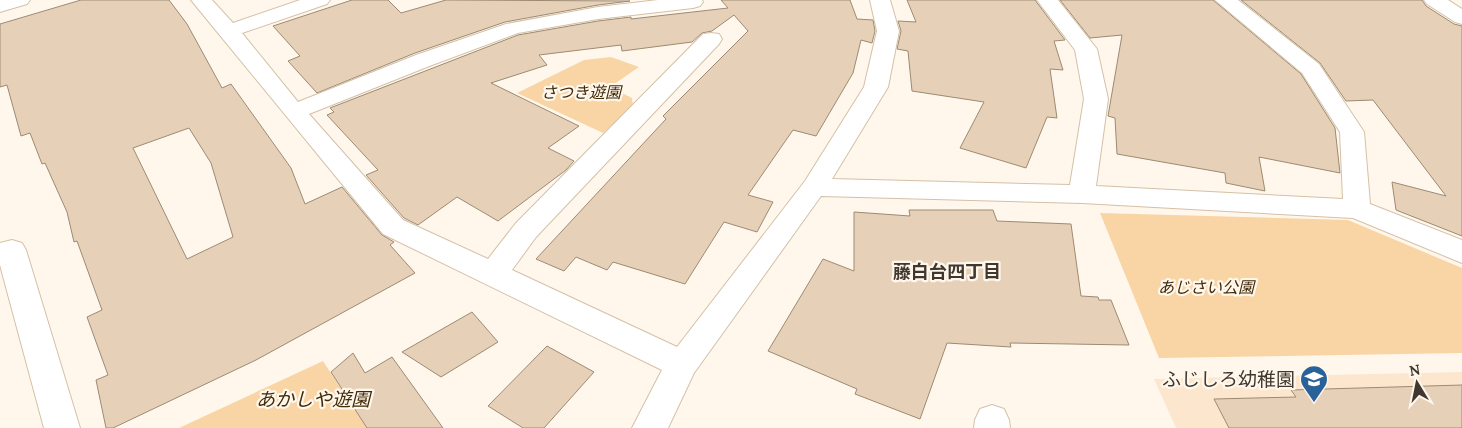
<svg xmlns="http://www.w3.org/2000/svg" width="1462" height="428" viewBox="0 0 1462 428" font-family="Lora,'Noto Sans JP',serif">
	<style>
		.built { fill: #fce7ce }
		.green { fill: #f9d5a6 }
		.building { fill: #e6d1b8; stroke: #9d8a72; fill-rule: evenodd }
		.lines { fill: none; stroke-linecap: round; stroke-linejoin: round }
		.minor-casing { stroke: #d4c0a7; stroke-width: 2 }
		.tertiary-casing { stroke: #d4c0a7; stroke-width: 2 }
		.minor { fill: #fff; fill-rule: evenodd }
		.tertiary { fill: #fff; fill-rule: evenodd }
		.labels { text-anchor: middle; stroke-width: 4.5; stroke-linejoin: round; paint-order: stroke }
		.park-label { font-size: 16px; font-style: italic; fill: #412b08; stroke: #fff7ec }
		.neighbourhood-label { font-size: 18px; font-weight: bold; fill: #40382e; stroke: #fff7ec }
		.near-poi-label { font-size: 19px; fill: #40382e; stroke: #fff7ec; text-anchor: end }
		.near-park-label { font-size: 19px; font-style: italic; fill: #412b08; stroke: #fff7ec }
	</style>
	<rect width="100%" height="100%" fill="#fff7ec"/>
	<path class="built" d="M1462,372v56h-286l-22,-49z"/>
	<path class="green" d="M611,57l28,10 -29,20 22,11 1,9 -30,26 -86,-40 67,-33z
		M1100,213l248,7 114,48v85l-303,5z
		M323,361l44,67h-188z"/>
	<path class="building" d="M81,0h88l18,24 35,64 9,-4 60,84 14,36 37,-17 40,48 12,7 -4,3 25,28 -159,87 -143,68h-7l-10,-48 12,-5 -21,-58 15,-7 -25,-69 -3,1 -7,-30 -22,-49 -3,1 -12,-31 -9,3 -14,-51 -7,2v-63zM189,128l22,35 22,74 -46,22 -54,-111z
		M352,0h36l13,13 45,-13 184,1 -32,4 -93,17 -90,31 -98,40 -29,-32 12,-5 -27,-30z
		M721,0h129l7,19 16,1 2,11 -3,12 -11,-3 -8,33 -37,63 -23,-6 -45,65 25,7 -16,30 -33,-10 -39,62 -72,-22 -6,8 -31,-13 -12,14 -28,-12 130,-140 -3,-3 85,-85 -14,-16 -22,16 -10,2 -10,9 -70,9 -1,-6 -82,10 8,10 -56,18 88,43 -31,22 26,13 -8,9 -68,51 -41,-24 -39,28 -14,-7 -38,-43 12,-5 -51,-55 7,-3 -4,-4 188,-73 80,-14 33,-4v2l97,-11z
		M907,0h128l30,40 -11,1 9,29 -13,-1 7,49 -10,-1 -21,51 -66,-20 24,-46 -72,-11 -4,-40 -11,-2 4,-18 -3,-10 18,1z
		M1060,0h153l88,74 34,54 5,45 -81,-16 6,34 -39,-8 -1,-10 -108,-19 -2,-36 -7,-2 14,-81 -32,3z
		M1241,0h181l4,6 28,18 8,2v210l-66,-26 -4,-28 54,14 -73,-96 -27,1 -26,-38z
		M909,210h84l4,11 74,3 10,72 17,1 1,3h12l18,45 -119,-2 1,4 -64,-4 -27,76 -65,-25 2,-5 -89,-38 55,-92 31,12v-59l56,4z
		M472,312l26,30 -57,35 -39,-25z
		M547,346l47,26 -50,56h-21l-35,-22z
		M353,353l12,20 27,-16 51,71h-76l-36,-56z
		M1462,385v43h-233l-15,-29 82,-2 -5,-7z"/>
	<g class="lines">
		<g class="minor-casing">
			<path id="minor" d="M191,0h21l21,23 67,-23h30l-3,4 -85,29 56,69 118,-47 90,-31 92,-17 60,-7h44l1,2 -3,4 -7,2 -95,11 -80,14 -86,32 -123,49 94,106 85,39 28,-36 187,-189 8,-1 8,1 3,5 -3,5 -183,193 -24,33 165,77 128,-166 59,-94 13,-56 -7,-31h20l9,31 -11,56 -56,92 238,6 14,-86 -9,-49 -38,-50h21l39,49 11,50 -12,87 247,13 -3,-67 -38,-59 -87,-73h23l81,64 45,68 6,72 92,36v23l-109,-45 -271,-15 -261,-7 -127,177 -26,55h-36l30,-58 -279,-136z
				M1424,0h24l14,9v15l-7,-2 -28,-18z
				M12,240l10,3 4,7 54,178h-36l-44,-163v-22z
				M992,405l12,4 5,11 1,8h-36l1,-8 5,-11z"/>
		</g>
		<g class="tertiary-casing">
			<path id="tertiary" d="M0,0h30l-3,4 -27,8z"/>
		</g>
		<use href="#minor" class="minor"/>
		<use href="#tertiary" class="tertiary"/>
	</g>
	<defs>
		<g id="school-pin" transform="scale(1.4375)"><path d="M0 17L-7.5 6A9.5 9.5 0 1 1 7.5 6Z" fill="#296199" stroke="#fff7ec"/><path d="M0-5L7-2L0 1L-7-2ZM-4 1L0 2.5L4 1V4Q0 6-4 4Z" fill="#fff"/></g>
	</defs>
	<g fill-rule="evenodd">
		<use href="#school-pin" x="1314" y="379"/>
	</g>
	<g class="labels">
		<g class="park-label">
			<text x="581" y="98">さつき遊園</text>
			<text x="1206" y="293">あじさい公園</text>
		</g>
		<g class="neighbourhood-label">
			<text x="947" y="278">藤白台四丁目</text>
		</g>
		<g class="near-poi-label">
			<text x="1295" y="386">ふじしろ幼稚園</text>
		</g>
		<g class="near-park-label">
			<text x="313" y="406">あかしや遊園</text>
		</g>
	</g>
	<g transform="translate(1417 383) rotate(350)" stroke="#fff7ec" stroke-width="4" paint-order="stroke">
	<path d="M0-4L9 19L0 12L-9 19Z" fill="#40382e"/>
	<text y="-8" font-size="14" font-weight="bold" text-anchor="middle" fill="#40382e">N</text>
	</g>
</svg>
